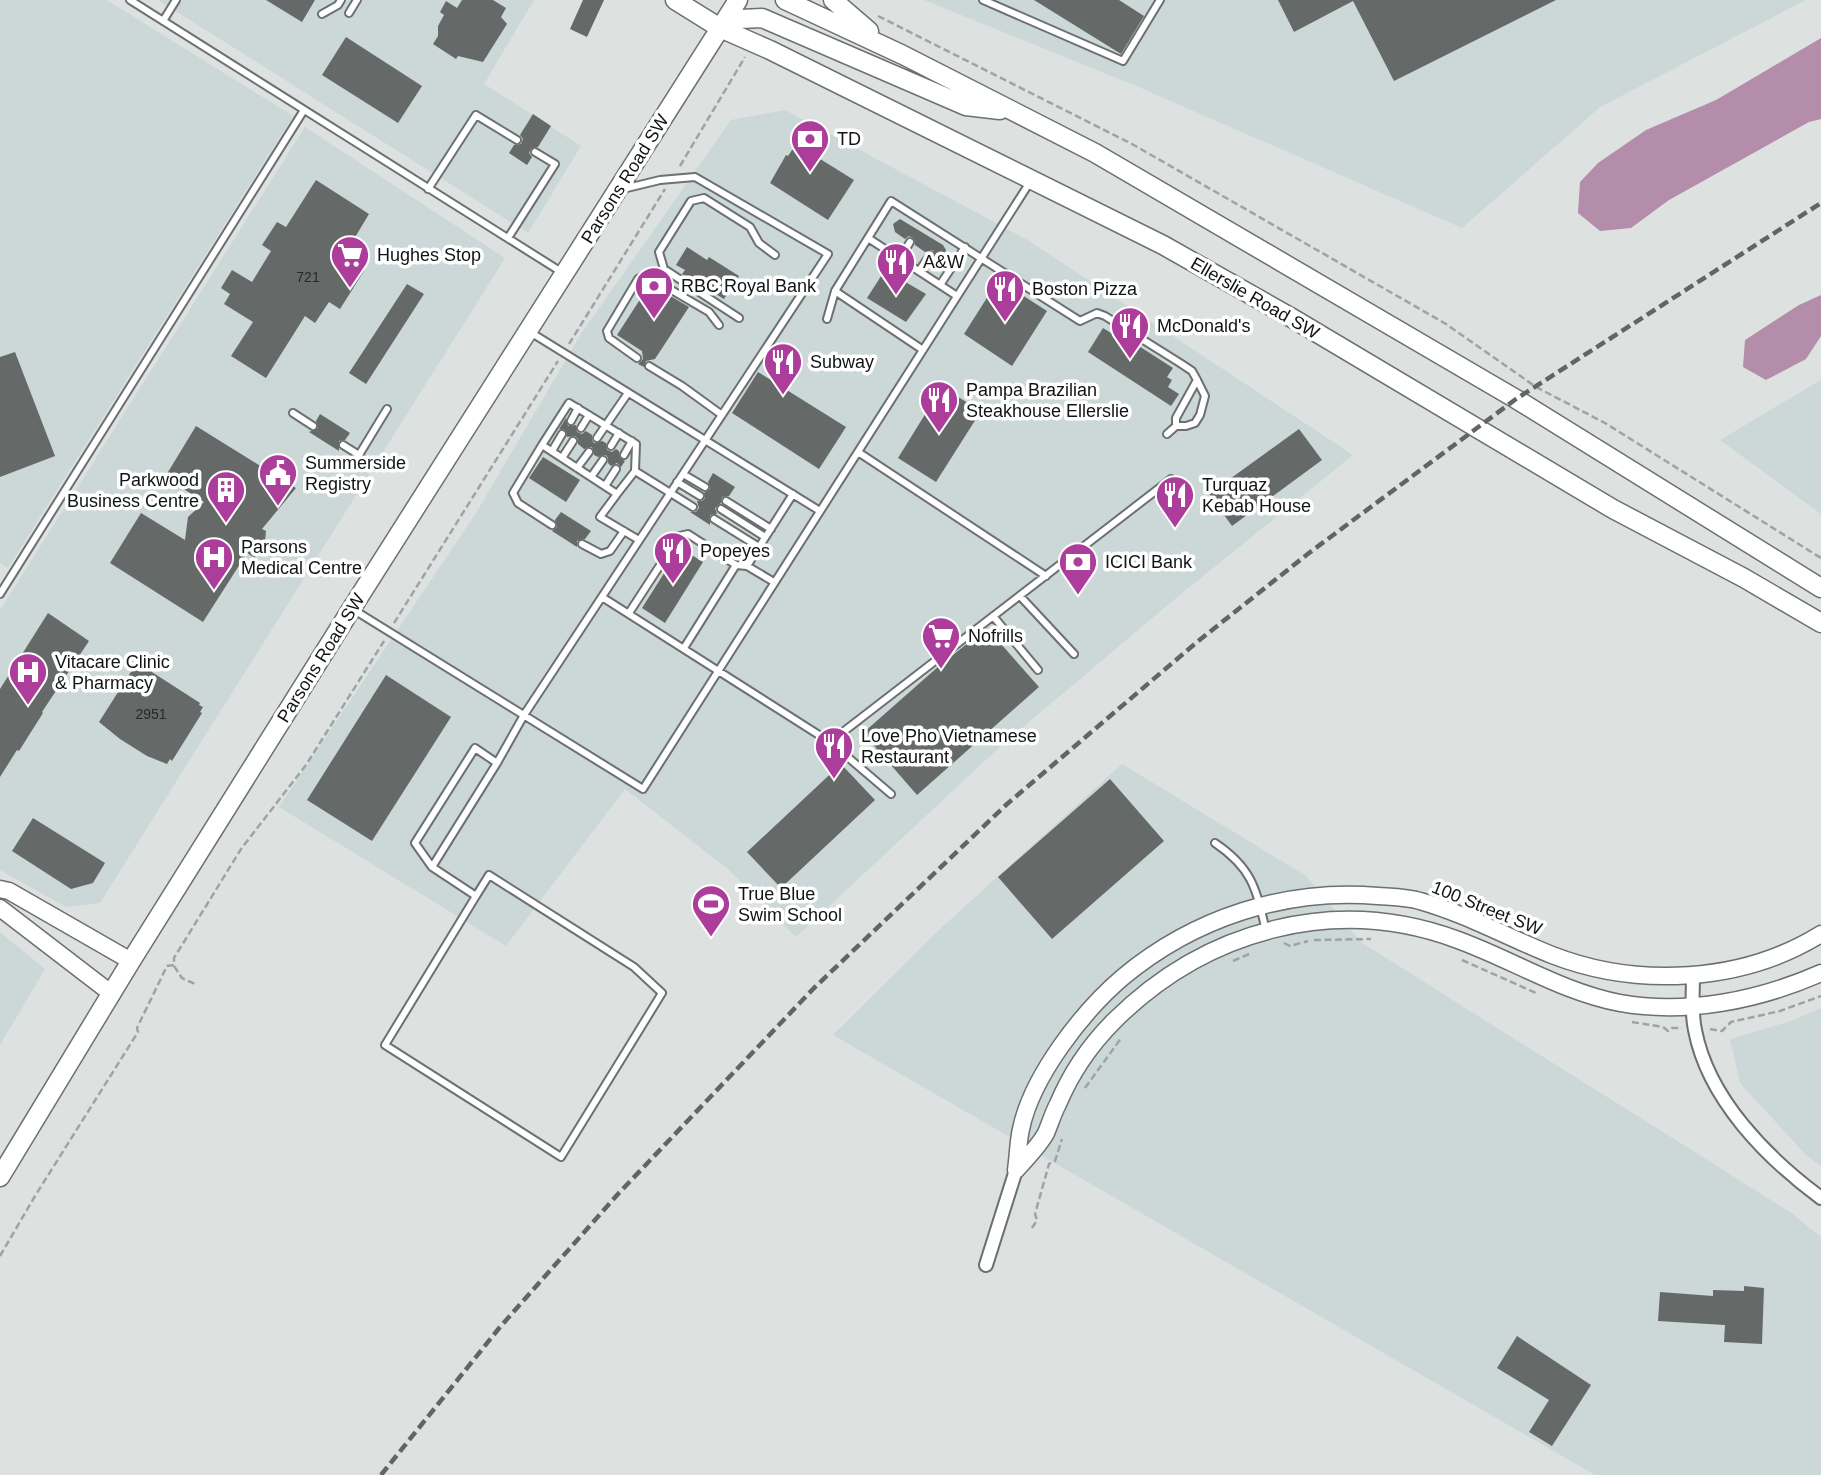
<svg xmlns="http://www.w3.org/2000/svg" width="1821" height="1475" viewBox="0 0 1821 1475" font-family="Arial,sans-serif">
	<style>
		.built { fill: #cbd8d7 }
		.water { fill: #b48daa }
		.building { fill: #656968 }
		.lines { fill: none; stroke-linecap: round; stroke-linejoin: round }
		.service-casing { stroke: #6c7070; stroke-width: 10 }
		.minor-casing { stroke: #6c7070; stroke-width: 16 }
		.tertiary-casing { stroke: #6c7070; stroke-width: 19 }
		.secondary-casing { stroke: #6c7070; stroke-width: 21 }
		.path { stroke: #a0a3a3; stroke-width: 2.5; stroke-dasharray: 7 3.5; stroke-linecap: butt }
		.service { stroke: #fff; stroke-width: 6 }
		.minor { stroke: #fff; stroke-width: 12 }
		.tertiary { stroke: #fff; stroke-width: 16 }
		.secondary { stroke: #fff; stroke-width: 18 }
		.rail { stroke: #626564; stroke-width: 4.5; stroke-dasharray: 10 5; stroke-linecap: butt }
		.labels { text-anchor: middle; stroke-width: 7; stroke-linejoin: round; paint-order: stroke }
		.number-label { font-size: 14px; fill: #272929 }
		.poi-label { font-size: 18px; fill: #121414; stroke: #fff; text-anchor: start }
		.street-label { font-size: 18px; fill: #121414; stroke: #fff }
	</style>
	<rect width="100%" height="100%" fill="#dde1e0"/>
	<path class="built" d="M0,0h107l186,116 -285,452 -8,-5z
		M158,0h376l-50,84 97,62 -53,87z
		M924,0h882l-206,107 -138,121 -321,-140z
		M785,110l241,129 327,216 -177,143 -172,145 -208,194 -67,-67 -104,-81 -119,157 -227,-139 197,-294 105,-179 150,-214z
		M305,127l200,131 -405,645 -34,4 -66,-37v-260z
		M1821,380v134l-101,-74z
		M1122,764l184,112 56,67 428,269 31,25v238h-226l-762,-440 106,-105z
		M0,932l45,37 -45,76z
		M1821,1008v158l-14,-10 -67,-73 -10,-44 61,-18z"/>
	<path class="water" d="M1821,38v81l-12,3 -140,78 -38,28 -31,3 -22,-18 2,-31 18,-19 48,-33 70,-30z
		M1821,295v41l-15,23 -40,21 -23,-13 2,-27 54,-35z"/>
	<path class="building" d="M266,0h49l-13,22z
		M462,0h31l13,8 -5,9 6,7 -24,38 -25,-6 -2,3 -23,-15 5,-8v-10l6,-11 -4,-3 6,-11 11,7z
		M583,0h21l-17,37 -17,-8z
		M1034,0h85l25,16 -23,38z
		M1278,0h278l-162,81 -41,-80 -59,31z
		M346,37l76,49 -24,37 -76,-48z
		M533,114l18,12 -13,21 -7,2 -2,4 3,4 -5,8 -18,-12 5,-8 7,-1 2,-5 -3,-4z
		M796,144l58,36 -26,40 -58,-37 16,-28 2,1z
		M316,180l53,34 -15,25 8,6 -11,17 13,9 -24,38 -11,-7 -14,21 -10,-7 -39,62 -35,-22 22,-34 -29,-18 6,-10 -9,-6 11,-18 20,12 19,-31 -9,-6 15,-23 9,5z
		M900,219l43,26 3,5 -2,6 -4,3 -5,-1 -2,-8 -8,2 -10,-7 -2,-7 -4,-2 -4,3 -10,-7 -2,-8z
		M687,247l20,13 2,-3 30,19 -15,23 -42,-25 3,-4 -9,-5z
		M885,270l41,24 -20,28 -39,-24z
		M407,284l17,10 -58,90 -17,-11z
		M650,284l39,23 -34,52 -9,2 -2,6 -6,-3 5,-5 -1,-8 -25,-16z
		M990,293l12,7 3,-6 9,6 5,-7 28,18 -35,55 -48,-32z
		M1103,328l8,5 3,-3 59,38 -6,9 5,3 -4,7 11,7 -8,12 -83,-54z
		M15,352l40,104 -55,21v-120z
		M758,372l88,55 -27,42 -87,-56z
		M942,387l39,24 -45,71 -38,-24z
		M320,414l30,19 -5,7 -6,1v10l-30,-19 9,-4 -2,-7z
		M566,418l2,8 8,-1 1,7 5,2 4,-3 6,4v5l2,3 8,-2 4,2 1,7 5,2 4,-3 3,2 1,7 5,3 -4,6 -4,-4 -6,3 -3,-3v-5l-2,-3 -8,2 -4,-2 -2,-8 -8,2 -6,-5v-5l-3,-3 -8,1 -2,-7 -6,-1z
		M196,426l100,62 -34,41 4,2 -2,22 -4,-3 -5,8 -8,-5 -44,69 -93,-59 31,-50 44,27 3,-23 16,-15 -39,-25z
		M1299,429l23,31 -90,66 -23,-32z
		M543,457l37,23 -14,22 -37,-24z
		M713,473l22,14 -6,9 -7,1 -1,6 -6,5 2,6 -7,1v10l-20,-13h6l3,-4 -2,-7h5l3,-3 -1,-5 6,-4 -2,-7z
		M561,512l30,19 -6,8 -8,2v6l-25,-16 5,-4 -2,-7z
		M680,548l23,14 -38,61 -23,-15z
		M48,613l41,28 -47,71 1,1 -24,38 -2,-1 -17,27v-88z
		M987,628l52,59 -122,108 -54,-62 76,-67z
		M136,664l4,3 1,-2 59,38 -1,2 4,2 -3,5 2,1 -30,48 -2,-2 -3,5 -20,-8 -27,-17 -21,-17z
		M386,675l65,42 -79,124 -65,-41z
		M841,764l34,36 -94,88 -34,-36z
		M1110,779l54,62 -112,98 -54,-62z
		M33,818l72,45 -12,20 -22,6 -59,-38z
		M1744,1286l20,2 -2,56 -38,-2 1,-17 -67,-4 2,-29 53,4v-6l31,1z
		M1517,1336l74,49 -39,61 -23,-14 20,-32 -52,-32z"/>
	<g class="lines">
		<g class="service-casing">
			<path id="service" d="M130,0l433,273
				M983,0l140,61 37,-61
				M349,13l8,-13
				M322,14l16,-9 3,-5
				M163,21l13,-21
				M428,189l48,-74 41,25
				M508,238l47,-74 -20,-12
				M868,238l89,58
				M900,259l10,-17
				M919,271l11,-16
				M940,285l25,-38
				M835,291l88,59
				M739,318l-75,-49 -5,-17 32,-51 13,-3 46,29 9,16 16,12
				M827,319l8,-28 56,-90 189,120 17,-8 8,3 75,47 12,8 5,9 8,16 -5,19 -5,8 -9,3h-10l-9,8
				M530,332l290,179
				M637,358l-28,-20 -2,-7 31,-52 8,-4 63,37 10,13
				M649,366l33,20 40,29
				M293,413l20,13
				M571,421l7,-13
				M1176,426v-8l21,-38
				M581,428l8,-13
				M597,438l31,-45
				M343,445l16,10 28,-46
				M542,445l-29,48 5,10 34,22
				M611,446l8,-13
				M552,451l10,-17
				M858,452l188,124
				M624,455l8,-14
				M562,458l11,-17
				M577,468l12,-16
				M683,474l22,13
				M591,477l12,-17
				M677,482l23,14
				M605,486l11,-17
				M617,494l18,-23
				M726,501l45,28
				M721,509l44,28
				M714,519l45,28
				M639,540l-39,-23 17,-23 -75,-49 27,-42 67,41 -1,27 58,36
				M582,544l19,10 9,-3 14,-20
				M774,582l-27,-16 46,-72
				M0,594l304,-484
				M1020,596l54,58
				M602,597l228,145 61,52
				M354,610l289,179 387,-607
				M629,613l39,-60 7,-16 13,-3 48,31 11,1
				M993,616l45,54
				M684,648l52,-83
				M830,742l341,-263
				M497,763l-22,-15 -60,95 17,24 65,-104 27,-48 304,-461 -133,-77 -35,3 -37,9
				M1215,843c37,25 41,45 51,88
				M432,867l44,29 -91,149 176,112 101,-164 -28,-26 -145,-92 -13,21"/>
		</g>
		<g class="minor-casing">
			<path id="minor" d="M1693,976c0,17 -2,36 2,54 13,69 72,128 126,168
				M986,1265l30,-95"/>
		</g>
		<g class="tertiary-casing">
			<path id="tertiary" d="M0,889l9,2 122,70
				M0,908l112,86
				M1016,1170c2,-13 2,-28 5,-41 11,-53 62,-118 102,-152 71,-59 162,-89 255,-81 14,1 29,1 42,5 46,13 87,36 132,54 85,33 190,28 269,-21
				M1016,1170c10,-11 23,-24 30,-37 4,-9 7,-20 12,-29 13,-31 32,-59 56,-83 91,-91 221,-127 344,-81 55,20 104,52 162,63 67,12 140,-3 201,-30"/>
		</g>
		<g class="secondary-casing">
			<path id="secondary" d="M675,0l45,28 50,22 393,195 129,73 321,191 131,69 77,45
				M785,0l118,55 192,98 421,246 305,189
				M833,0l36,31
				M720,28l20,-9 22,-1 204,88 34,4
				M0,1177l131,-216 221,-353 386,-608"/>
		</g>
		<path class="path" d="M878,16l254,128 314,180 90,63 69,36 216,135
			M680,166l65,-109
			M569,344l96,-155
			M394,623l164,-262
			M1314,940l57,-1
			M1284,943l6,3 18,-5
			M1462,960l74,33
			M1233,961l16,-7
			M174,966l8,12 15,7
			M1632,1022l31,5 5,4 4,-3h10
			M1710,1029l12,2 9,-9 49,-11 41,-15
			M1085,1088l37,-51
			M1032,1228l5,-8 -2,-6 14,-50 6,-3 7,-22
			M0,1256l35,-60 103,-164 -1,-4 30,-62 7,-1v-7l67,-109 65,-84 78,-124"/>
		<use href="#service" class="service"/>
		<use href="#minor" class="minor"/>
		<use href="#tertiary" class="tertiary"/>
		<use href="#secondary" class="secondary"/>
		<path class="rail" d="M381,1475l119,-148 118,-133 196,-206 193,-184 190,-162 112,-89 207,-154 305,-196"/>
	</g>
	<defs>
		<g id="bank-pin" transform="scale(2.0125)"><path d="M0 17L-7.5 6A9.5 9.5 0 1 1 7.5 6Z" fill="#ad3d9a" stroke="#fff"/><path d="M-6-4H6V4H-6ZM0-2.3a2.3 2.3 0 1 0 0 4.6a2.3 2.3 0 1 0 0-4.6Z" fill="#fff"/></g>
		<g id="supermarket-pin" transform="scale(2.0125)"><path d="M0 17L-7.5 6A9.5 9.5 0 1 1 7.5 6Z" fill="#ad3d9a" stroke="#fff"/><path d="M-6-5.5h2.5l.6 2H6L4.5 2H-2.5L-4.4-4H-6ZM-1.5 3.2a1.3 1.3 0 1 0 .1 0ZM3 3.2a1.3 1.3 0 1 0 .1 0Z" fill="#fff"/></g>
		<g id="restaurant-pin" transform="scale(2.0125)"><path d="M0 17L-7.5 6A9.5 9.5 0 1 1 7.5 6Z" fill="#ad3d9a" stroke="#fff"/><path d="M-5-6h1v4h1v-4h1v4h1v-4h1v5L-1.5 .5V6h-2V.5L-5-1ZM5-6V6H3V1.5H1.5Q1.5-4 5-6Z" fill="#fff"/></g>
		<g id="civic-pin" transform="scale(2.0125)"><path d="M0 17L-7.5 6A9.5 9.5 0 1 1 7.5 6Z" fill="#ad3d9a" stroke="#fff"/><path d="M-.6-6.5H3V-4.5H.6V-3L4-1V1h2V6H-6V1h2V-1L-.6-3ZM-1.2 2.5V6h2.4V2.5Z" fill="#fff"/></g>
		<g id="building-pin" transform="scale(2.0125)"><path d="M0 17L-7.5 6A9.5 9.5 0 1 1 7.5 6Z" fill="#ad3d9a" stroke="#fff"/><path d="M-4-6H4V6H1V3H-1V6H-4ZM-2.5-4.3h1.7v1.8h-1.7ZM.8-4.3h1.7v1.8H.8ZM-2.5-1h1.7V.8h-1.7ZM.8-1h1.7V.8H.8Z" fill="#fff"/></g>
		<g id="hospital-pin" transform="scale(2.0125)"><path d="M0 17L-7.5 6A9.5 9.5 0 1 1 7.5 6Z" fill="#ad3d9a" stroke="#fff"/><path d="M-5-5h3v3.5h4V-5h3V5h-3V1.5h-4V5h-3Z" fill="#fff"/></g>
		<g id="stadium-pin" transform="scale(2.0125)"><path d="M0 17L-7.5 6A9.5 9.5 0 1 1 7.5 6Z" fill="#ad3d9a" stroke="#fff"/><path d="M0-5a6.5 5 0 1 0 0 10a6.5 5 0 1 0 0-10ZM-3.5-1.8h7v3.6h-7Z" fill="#fff"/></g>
	</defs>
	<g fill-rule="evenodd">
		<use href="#bank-pin" x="810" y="139"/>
		<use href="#supermarket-pin" x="350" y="255"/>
		<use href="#restaurant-pin" x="896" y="262"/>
		<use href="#bank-pin" x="654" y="286"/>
		<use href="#restaurant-pin" x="1005" y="289"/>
		<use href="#restaurant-pin" x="1130" y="326"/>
		<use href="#restaurant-pin" x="783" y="362"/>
		<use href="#restaurant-pin" x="939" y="400"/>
		<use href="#civic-pin" x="278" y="473"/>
		<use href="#building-pin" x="226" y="490"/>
		<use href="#restaurant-pin" x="1175" y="495"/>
		<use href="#restaurant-pin" x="673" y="551"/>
		<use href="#hospital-pin" x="214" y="557"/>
		<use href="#bank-pin" x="1078" y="562"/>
		<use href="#supermarket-pin" x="941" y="636"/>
		<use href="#hospital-pin" x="28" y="672"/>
		<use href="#restaurant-pin" x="834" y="746"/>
		<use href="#stadium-pin" x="711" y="904"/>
	</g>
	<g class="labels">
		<g class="number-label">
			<text x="308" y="282">721</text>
			<text x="151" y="719">2951</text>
		</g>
		<g class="poi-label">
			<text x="837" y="145">TD</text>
			<text x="377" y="261">Hughes Stop</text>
			<text x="923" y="268">A&amp;W</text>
			<text x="681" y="292">RBC Royal Bank</text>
			<text x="1032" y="295">Boston Pizza</text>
			<text x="1157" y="332">McDonald's</text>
			<text x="810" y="368">Subway</text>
			<text x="966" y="396">Pampa Brazilian<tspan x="966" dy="21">Steakhouse Ellerslie</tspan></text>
			<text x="305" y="469">Summerside<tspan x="305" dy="21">Registry</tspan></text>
			<text x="199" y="486" text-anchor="end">Parkwood<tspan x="199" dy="21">Business Centre</tspan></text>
			<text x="1202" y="491">Turquaz<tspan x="1202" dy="21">Kebab House</tspan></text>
			<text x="241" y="553">Parsons<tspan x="241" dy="21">Medical Centre</tspan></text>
			<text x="700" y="557">Popeyes</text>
			<text x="1105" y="568">ICICI Bank</text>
			<text x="968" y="642">Nofrills</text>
			<text x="55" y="668">Vitacare Clinic<tspan x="55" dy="21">&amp; Pharmacy</tspan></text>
			<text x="861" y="742">Love Pho Vietnamese<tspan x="861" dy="21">Restaurant</tspan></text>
			<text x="738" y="900">True Blue<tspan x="738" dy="21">Swim School</tspan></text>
		</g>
		<g class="street-label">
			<text transform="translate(625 179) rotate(-58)" y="6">Parsons Road SW</text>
			<text transform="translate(1255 298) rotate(30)" y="6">Ellerslie Road SW</text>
			<text transform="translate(321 658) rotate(-58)" y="6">Parsons Road SW</text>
			<text transform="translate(1487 908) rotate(22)" y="6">100 Street SW</text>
		</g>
	</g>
</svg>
